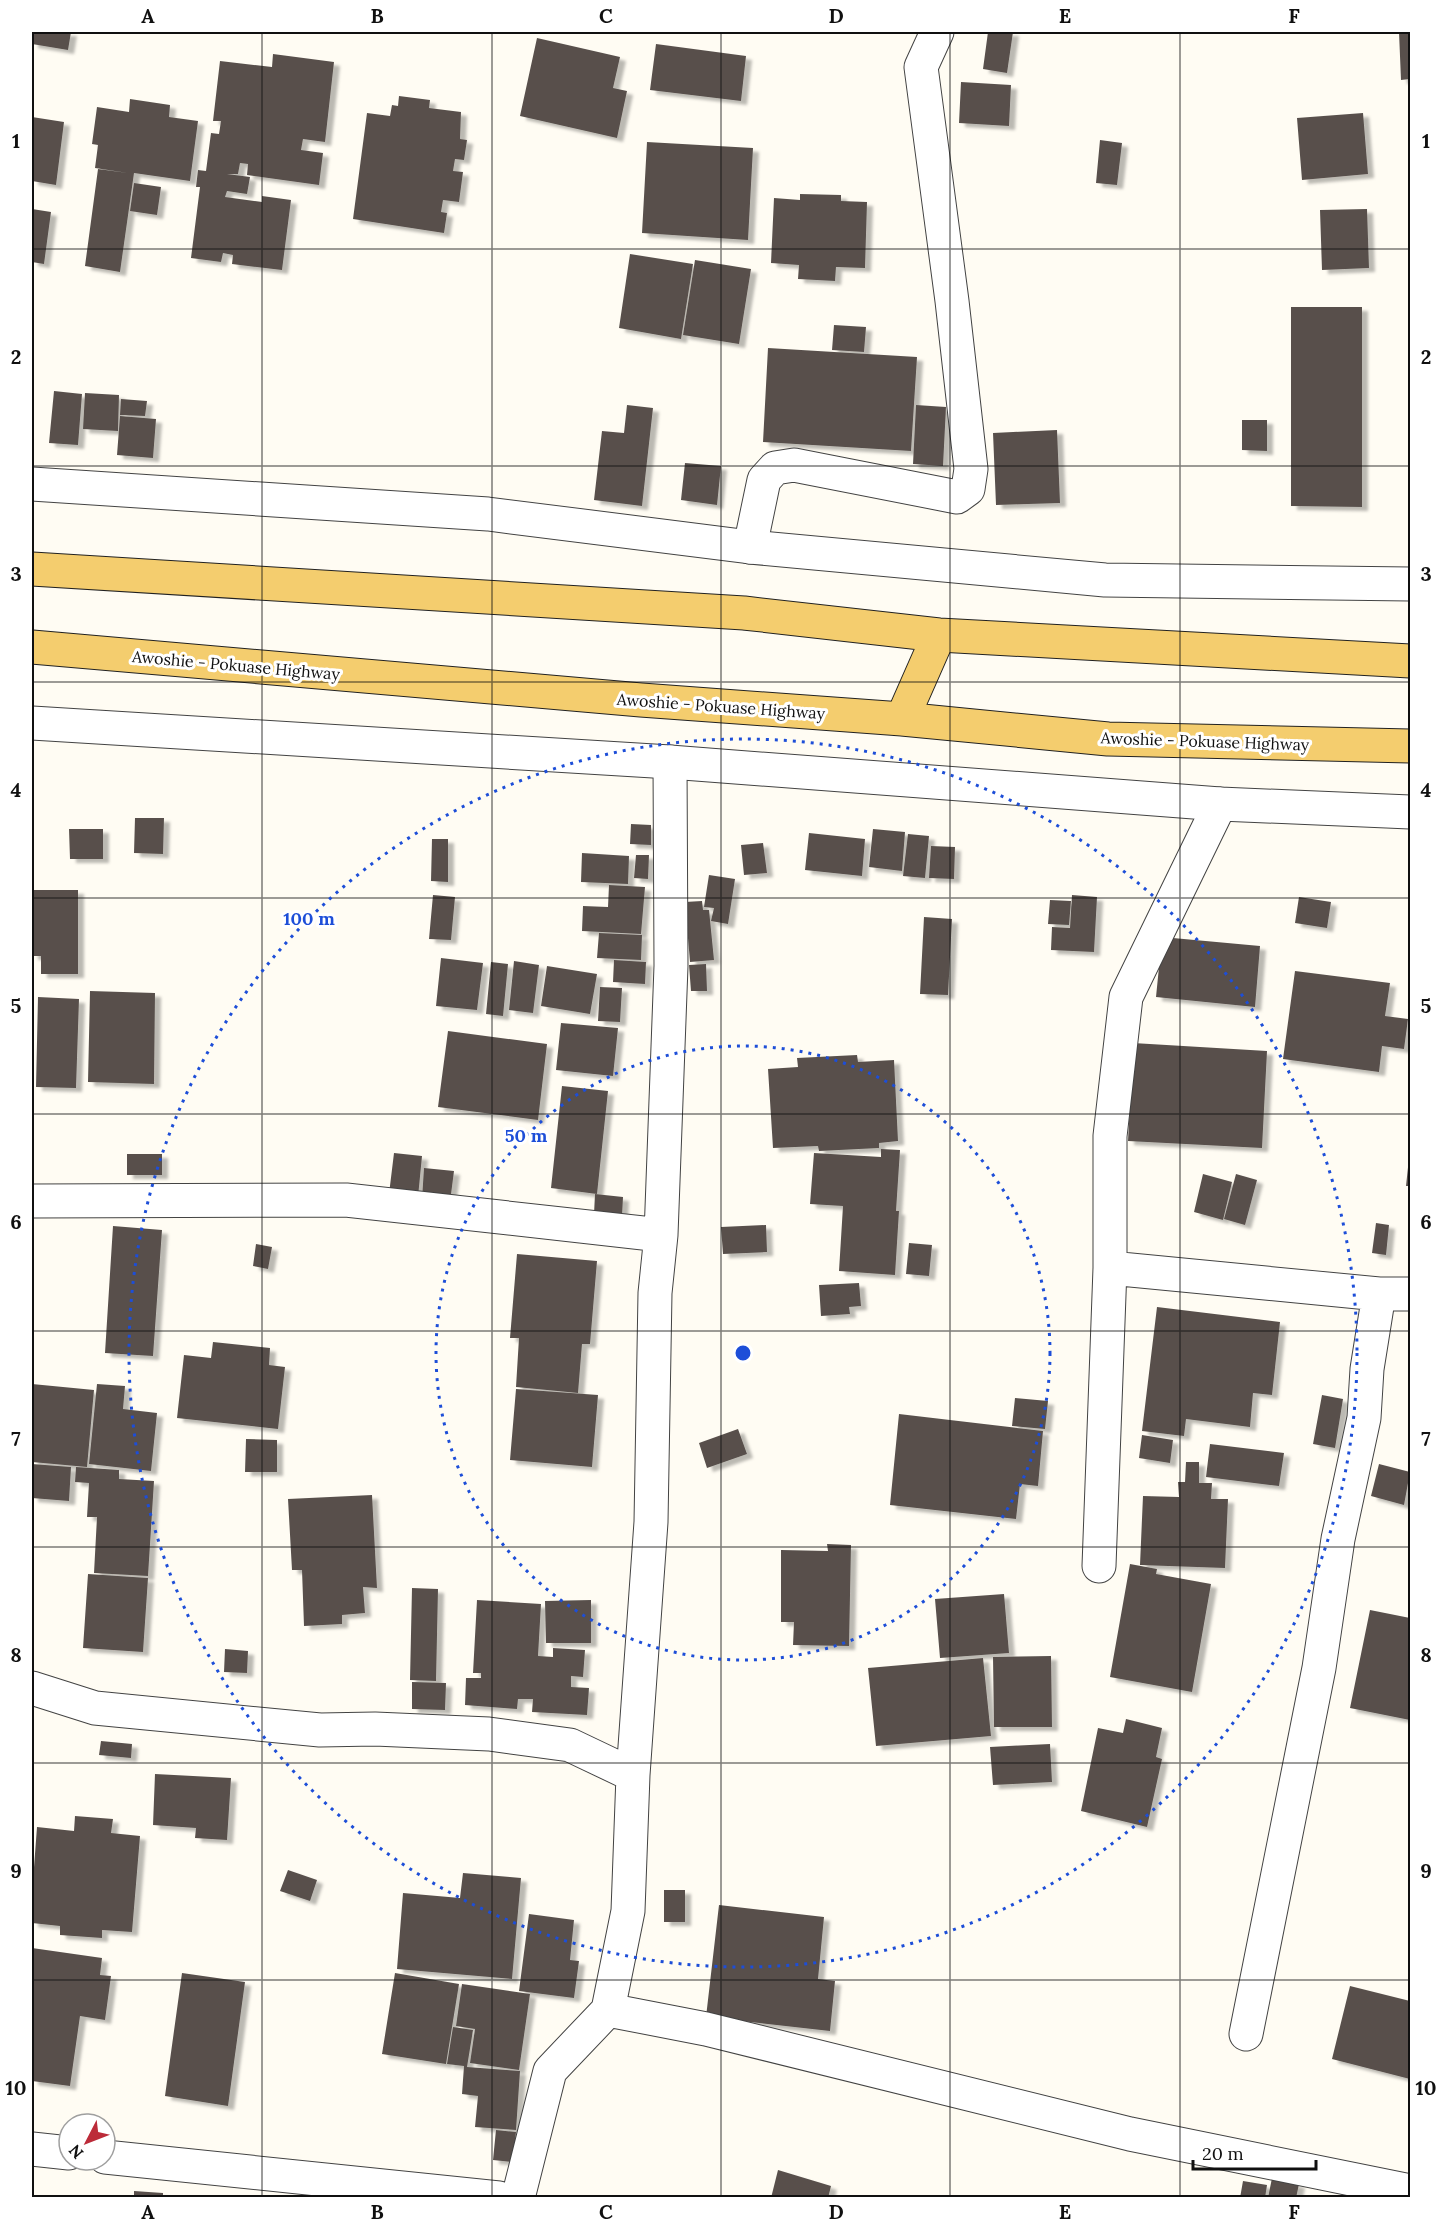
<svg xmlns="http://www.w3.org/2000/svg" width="1442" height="2229" viewBox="0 0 1442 2229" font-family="Lora,serif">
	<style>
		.building { fill: #58504c; filter: url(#shadow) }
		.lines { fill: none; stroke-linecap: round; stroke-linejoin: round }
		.minor-casing { stroke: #434343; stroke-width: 35 }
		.tertiary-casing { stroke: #434343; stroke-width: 35 }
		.primary-casing { stroke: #212121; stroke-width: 35 }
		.minor { stroke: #fff; stroke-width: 33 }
		.tertiary { stroke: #fff; stroke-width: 33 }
		.primary { stroke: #f4cd6e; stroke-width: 33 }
		.grid { fill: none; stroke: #101010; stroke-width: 1.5; stroke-opacity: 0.55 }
		.ring { fill: none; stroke: #1d4ed8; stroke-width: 3; stroke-dasharray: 3 6 }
		.labels { text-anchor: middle; stroke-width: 6; stroke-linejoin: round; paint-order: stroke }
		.street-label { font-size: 16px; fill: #101010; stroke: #fff }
		.centre { fill: #1d4ed8; stroke: #fff; stroke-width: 3 }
		.ring-label { font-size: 18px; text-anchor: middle; font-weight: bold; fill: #1d4ed8; stroke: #fff; stroke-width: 6; stroke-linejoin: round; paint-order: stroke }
		.neatline { fill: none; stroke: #101010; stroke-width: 2 }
		.grid-label { font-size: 20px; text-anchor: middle; font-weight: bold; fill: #101010 }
	</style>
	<defs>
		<filter id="shadow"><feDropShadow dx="6" dy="4" stdDeviation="1.5" flood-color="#0004"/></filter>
	</defs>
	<rect width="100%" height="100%" fill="#fffcf3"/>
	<path class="building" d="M32,32h39l-3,18 -36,-6z
		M988,32h25l-6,41 -24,-4z
		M1399,32h11v47l-9,1z
		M537,38l83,19 -7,31 14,3 -10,47 -97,-22z
		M656,44l90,12 -5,45 -91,-11z
		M273,54l61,8 -9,80 -22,-3 -2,11 22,3 -4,32 -72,-10 1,-11 -8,-1 -2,11h-11l23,3 -3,17 -20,-3 -2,6 37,5v-6l29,4 -9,70 -50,-6 1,-9 -10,-2 -2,9 -30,-4 9,-71h-4l2,-17 8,1 5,-38 8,1 2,-13h-8l7,-60 52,6z
		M961,82l50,3 -2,41 -50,-3z
		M399,96l31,4 -1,8 32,4 -1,27 7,1 -3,20 -9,-1 -2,12 10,1 -4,30 -16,-2 -2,12 6,1 -3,20 -91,-14 14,-106 23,3 2,-11 6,1z
		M130,99l40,6 -1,12 29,4 -8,60 -56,-8 -14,99 -35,-6 13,-97 30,4 -33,-5 3,-23 -6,-1 5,-37 32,5z
		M1363,113l5,61 -66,6 -5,-62z
		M32,117l32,5 -8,63 -24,-4z
		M1100,140l22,3 -5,42 -21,-2z
		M647,142l106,6 -5,92 -106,-7z
		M134,183l27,4 -4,28 -27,-4z
		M800,194l41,1v6l26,1 -2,66 -29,-1 -1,14 -37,-2 1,-14 -28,-2 3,-65 26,2z
		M32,209l19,3 -7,52 -12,-2z
		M1367,209l2,59 -47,2 -2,-60z
		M630,254l63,10 -12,75 -62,-11z
		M695,260l56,9 -12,75 -56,-9z
		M1291,307h71v200l-71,-1z
		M834,325l32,2 -2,25 -32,-2z
		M768,348l149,9 -6,94 -148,-9z
		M54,391l28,3 -4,51 -29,-2z
		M85,393l34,2 -1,36 -35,-2z
		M121,399l26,2 -2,15 -25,-1z
		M627,405l26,3 -11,98 -48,-6 8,-69 22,2z
		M916,405l30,2 -3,59 -30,-2z
		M120,416l36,3 -3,39 -36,-3z
		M1242,420h25v31l-25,-1z
		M1057,430l3,73 -64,2 -3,-72z
		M685,463l36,3 -4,39 -36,-5z
		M135,818h29l-1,36 -29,-1z
		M631,824l20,1v20l-21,-1z
		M69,829h34v30h-33z
		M873,829l32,3 -3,39 -33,-4z
		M809,833l56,6 -3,37 -57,-6z
		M908,834l21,2 -4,42 -22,-2z
		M432,839h16v43l-17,-1z
		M763,843l4,30 -23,2 -3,-30z
		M931,846l24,1 -1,32 -25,-1z
		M582,853l47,3 -1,28 -47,-2z
		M636,855h13l-1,24 -14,-1z
		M709,875l26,4 -7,45 -17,-3 3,-13 -10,-1z
		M609,885l36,2 -4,47 -59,-3 1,-25 25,1z
		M32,890h46v84h-37v-18h-9z
		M433,895l22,2 -4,43 -22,-1z
		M1072,895l25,2 -3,55 -43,-2 1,-23 18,1z
		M1299,897l32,5 -4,26 -32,-5z
		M1050,900l21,1 -2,24 -21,-1z
		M702,901l1,9h6l5,50 -24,2 -5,-60z
		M924,917l28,2 -4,76 -28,-1z
		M599,933l43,2 -1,25 -44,-2z
		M1162,937l98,9 -5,61 -99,-10z
		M441,958l42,5 -6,47 -41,-4z
		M614,960l32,2 -1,22 -32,-2z
		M514,961l25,4 -6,48 -24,-3z
		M491,962l17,2 -5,52 -17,-2z
		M706,964l1,27h-16l-2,-26z
		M547,966l50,8 -7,40 -49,-8z
		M1295,971l95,12 -5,33 23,3 -4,30 -22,-3 -3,26 -96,-13z
		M600,987l22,1 -2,34 -22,-1z
		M90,991l65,2 -1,91 -66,-2z
		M38,997l41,2 -3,89 -40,-1z
		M561,1023l57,5 -5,48 -57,-6z
		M448,1031l99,13 -9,76 -100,-13z
		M1133,1043l134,8 -5,97 -134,-7z
		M857,1055l1,7 36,-2 4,81 -19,2v5l-60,3 -1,-5 -45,2 -5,-79 30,-2 -1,-9z
		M562,1086l46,5 -11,103 -46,-6z
		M881,1149l19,1 -4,61h3l-4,64 -56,-4 4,-65 -33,-2 4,-51 67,4z
		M394,1153l28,3 -4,41 -29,-3z
		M127,1154h35v21h-35z
		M1409,1158h1v28h-4z
		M424,1168l30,3 -4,31 -28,-3z
		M1203,1174l29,8 -9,38 -29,-8z
		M1236,1174l21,6 -12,45 -21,-6z
		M595,1194l28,3 -1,19 -28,-2z
		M1376,1223l13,2 -3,30 -14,-2z
		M766,1225l1,27 -44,2 -2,-27z
		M113,1226l49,4 -9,126 -48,-3z
		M909,1243l23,2 -3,31 -23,-2z
		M256,1244l16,3 -4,22 -15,-3z
		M517,1254l80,7 -7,83h-8l-4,49 -62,-6 3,-49h-9z
		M859,1283l2,23 -12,1 1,7 -29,2 -2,-31z
		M1157,1307l123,15 -8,73 -19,-2 -3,34 -64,-8 -2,17 -42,-5z
		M213,1342l57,6 -1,17 16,2 -7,62 -101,-11 7,-63 27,3z
		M32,1384l62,6 -7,77 -55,-5z
		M97,1384l28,2 -2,23 34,4 -6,58 -62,-7z
		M516,1389l82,6 -6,72 -82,-7z
		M1322,1395l21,4 -8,49 -22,-4z
		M1015,1398l33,3 -3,28 -33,-3z
		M899,1414l144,17 -5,55 -18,-2 -4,35 -126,-14z
		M738,1429l9,25 -40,14 -8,-25z
		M1142,1435l31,5 -3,23 -31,-5z
		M246,1439l31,1v32h-32z
		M1210,1444l74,9 -5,33 -73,-9z
		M1186,1462h13v21h13l-1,16h17l-3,69 -85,-3 3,-69 36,1 -1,-15h7z
		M32,1464l39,3 -2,34 -37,-3z
		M1379,1464l31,8 -6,33 -33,-9z
		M76,1467l43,3v9l35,2 -6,95 -54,-3 3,-56h-10l2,-34 -14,-1z
		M372,1495l5,93 -14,-1 2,26 -23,2v9l-38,2 -2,-56h-10l-4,-71z
		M827,1544l24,1 -2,101 -56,-1 1,-23h-13v-72l47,1z
		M1130,1564l27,5 -1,5 55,10 -19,108 -82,-15z
		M88,1574l60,4 -5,74 -60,-4z
		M412,1588l26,1 -2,92 -26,-1z
		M1004,1594l5,59 -69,5 -5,-59z
		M477,1600l64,4 -3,52 15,1v-9l32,2 -2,27 -12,-1v11l18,1 -2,27 -55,-3 1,-13h-15l-1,10 -52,-4 1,-27h15v-5h-8z
		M591,1600v43h-45l-1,-42z
		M1370,1610l40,8v102l-60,-12z
		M225,1649l23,2 -1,22 -23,-1z
		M1051,1656l1,71h-58l-1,-70z
		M983,1658l8,78 -115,10 -8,-78z
		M412,1682l34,1 -1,27 -33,-1z
		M1126,1719l36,9 -6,29 6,2 -15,68 -66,-16 17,-83 25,5z
		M101,1741l31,3 -1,14 -32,-3z
		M1050,1744l2,38 -59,3 -3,-38z
		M155,1774l76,4 -4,62 -32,-2 1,-10 -43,-3z
		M75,1816l38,3 -2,14 29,3 -8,96 -30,-2v8l-42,-3v-9l-28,-3v-29l5,-67 37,4z
		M288,1870l29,10 -7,21 -30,-10z
		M463,1873l58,5 -9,101 -115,-10 6,-76 57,5z
		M664,1890h21v32h-21z
		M719,1905l105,12 -6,62 17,2 -5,50 -124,-14z
		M529,1914l45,6 -4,40 9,1 -5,37 -55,-7z
		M32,1948l70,10 -2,17 11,1 -6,44 -25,-4 -10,70 -38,-5z
		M182,1973l63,9 -17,124 -63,-10z
		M395,1973l64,11 -13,80 -64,-10z
		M462,1984l68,10 -11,76 -49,-7 5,-34 -19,-3z
		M1350,1986l60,15v78l-78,-20z
		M453,2027l20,3 -6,37 53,4 -4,59 -41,-3 3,-31 -16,-2 2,-28 -17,-2z
		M496,2130l20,2 -3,30 -20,-2z
		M778,2170l53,16 -3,12h-57z
		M1272,2178l27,6 -3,14h-28z
		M1243,2181l24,4 -2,13h-25z
		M134,2191l29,2v5h-29z"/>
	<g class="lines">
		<g class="minor-casing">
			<path id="minor" d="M750,547l14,-67 11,-12 19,-3 163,32 11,-8 3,-20 -19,-168 -31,-234 16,-35
				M32,1201l314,-1 315,35
				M1110,1268l269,26h31
				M1099,1566l11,-298v-132l16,-139 94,-193
				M32,1688l63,20 225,22 55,-1 114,5 81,11 63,30
				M608,2010l98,19 424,105 280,57
				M1246,2034l73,-366 19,-129 26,-121 3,-49 12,-75
				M32,2149l37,4
				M105,2157l394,41
				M518,2198l32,-127 58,-61 20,-99 5,-136 18,-253 4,-229 6,-58 10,-269 -1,-204"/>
		</g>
		<g class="tertiary-casing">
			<path id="tertiary" d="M32,484l456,30 262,33 355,33 305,4
				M32,723l638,39 550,42 190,8"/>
		</g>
		<g class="primary-casing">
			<path id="primary" d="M32,569l712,44 195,22 471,26
				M32,647l609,53 261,19 206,20 302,7
				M902,719l37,-84"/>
		</g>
		<use href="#minor" class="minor"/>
		<use href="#tertiary" class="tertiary"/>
		<use href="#primary" class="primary"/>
	</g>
	<path class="grid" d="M262,32v2166M492,32v2166M721,32v2166M950,32v2166M1180,32v2166M32,249h1378M32,466h1378M32,682h1378M32,898h1378M32,1114h1378M32,1331h1378M32,1547h1378M32,1763h1378M32,1980h1378"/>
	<g class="ring">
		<circle cx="743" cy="1353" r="307"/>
		<circle cx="743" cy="1353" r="614"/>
	</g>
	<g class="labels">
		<g class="street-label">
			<text transform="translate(236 665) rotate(5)" y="6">Awoshie - Pokuase Highway</text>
			<text transform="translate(721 706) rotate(4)" y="6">Awoshie - Pokuase Highway</text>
			<text transform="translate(1205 741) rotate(2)" y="6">Awoshie - Pokuase Highway</text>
		</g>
	</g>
	<circle cx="743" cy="1353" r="9" class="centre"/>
	<g class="ring-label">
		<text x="309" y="925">100 m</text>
		<text x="526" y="1142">50 m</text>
	</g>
	<rect width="1442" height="2229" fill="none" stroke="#ffffff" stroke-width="66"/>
	<g transform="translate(87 2142) rotate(228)"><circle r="28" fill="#ffffff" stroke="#9f9f9f" stroke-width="1.5"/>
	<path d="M0-4.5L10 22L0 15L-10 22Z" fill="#bc2b39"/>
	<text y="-9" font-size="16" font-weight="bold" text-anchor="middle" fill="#101010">N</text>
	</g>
	<path d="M1193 2160v9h123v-9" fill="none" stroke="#101010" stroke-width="3"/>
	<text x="1202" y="2160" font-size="18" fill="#101010" stroke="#ffffff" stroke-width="4.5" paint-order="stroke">20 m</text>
	<rect x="33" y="33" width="1376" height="2163" class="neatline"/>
	<g class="grid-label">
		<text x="148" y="23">A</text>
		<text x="377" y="23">B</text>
		<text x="606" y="23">C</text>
		<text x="836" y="23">D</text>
		<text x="1065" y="23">E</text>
		<text x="1294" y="23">F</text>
		<text x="16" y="148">1</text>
		<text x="1426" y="148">1</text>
		<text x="16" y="364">2</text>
		<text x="1426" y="364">2</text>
		<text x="16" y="581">3</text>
		<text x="1426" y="581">3</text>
		<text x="16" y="797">4</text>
		<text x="1426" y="797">4</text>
		<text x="16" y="1013">5</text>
		<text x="1426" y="1013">5</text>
		<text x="16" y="1229">6</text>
		<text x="1426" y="1229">6</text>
		<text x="16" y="1446">7</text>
		<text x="1426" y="1446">7</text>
		<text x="16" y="1662">8</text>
		<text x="1426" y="1662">8</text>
		<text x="16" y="1878">9</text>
		<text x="1426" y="1878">9</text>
		<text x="16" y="2095">10</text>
		<text x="1426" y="2095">10</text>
		<text x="148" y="2219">A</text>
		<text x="377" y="2219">B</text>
		<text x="606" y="2219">C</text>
		<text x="836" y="2219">D</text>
		<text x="1065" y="2219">E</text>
		<text x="1294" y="2219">F</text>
	</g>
</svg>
